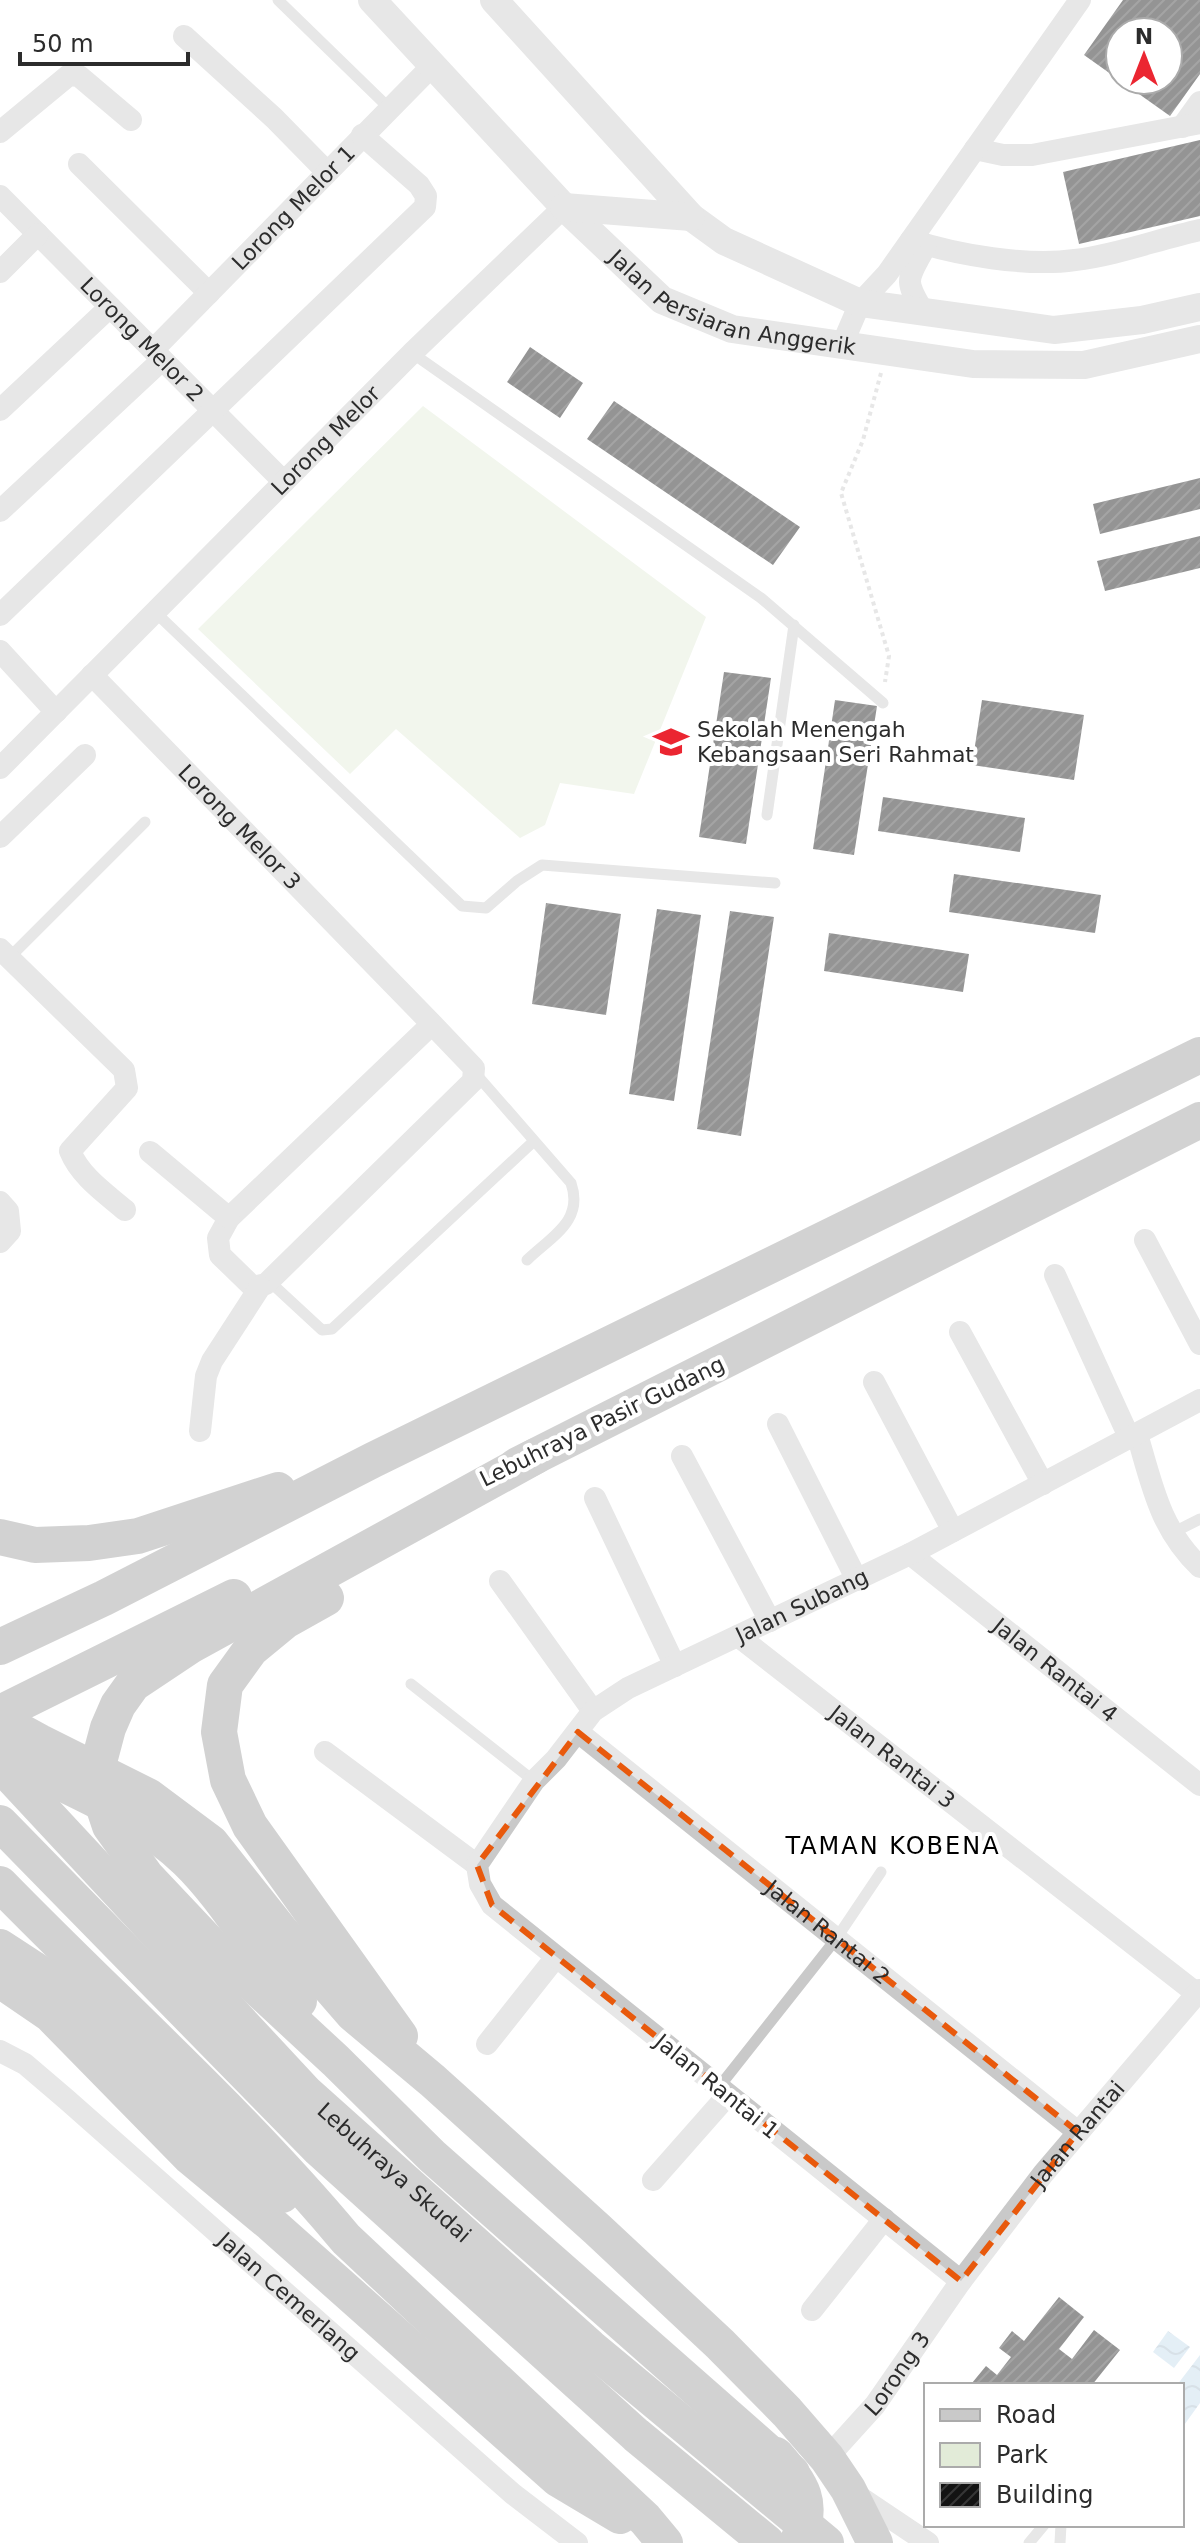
<svg xmlns="http://www.w3.org/2000/svg" width="1200" height="2543" viewBox="0 0 1200 2543" font-family="'DejaVu Sans',sans-serif">
	<style>
		.green { fill: #e2ebd8 }
		.water { fill: url(#water-waves) }
		.building { fill: url(#building-hatch); fill-rule: evenodd }
		.lines { fill: none; stroke-linecap: round; stroke-linejoin: round }
		.path { stroke: #c9c9c9; stroke-width: 4; stroke-dasharray: 4 4; stroke-linecap: butt }
		.service { stroke: #c9c9c9; stroke-width: 11 }
		.minor { stroke: #c9c9c9; stroke-width: 22 }
		.tertiary { stroke: #c9c9c9; stroke-width: 28 }
		.trunk { stroke: #9c9c9c; stroke-width: 36 }
		.marked { fill: none; stroke: #e8590c; stroke-width: 6; stroke-dasharray: 16 10; stroke-linejoin: round }
		.labels { text-anchor: middle; stroke-width: 8; stroke-linejoin: round; paint-order: stroke }
		.street-label { font-size: 22px; fill: #2c2c2c; stroke: #fff }
		.poi-label { font-size: 22px; fill: #2c2c2c; stroke: #fff; text-anchor: start }
		.neighbourhood-label { font-size: 24px; letter-spacing: 2px; fill: #000; stroke: #fff }
	</style>
	<defs>
		<pattern id="water-waves" width="16" height="10" patternUnits="userSpaceOnUse" patternTransform="scale(2)"><rect width="16" height="10" fill="#c3dbec"/><path d="M0 5q4-4 8 0t8 0" fill="none" stroke="#a8bccb"/></pattern>
		<pattern id="building-hatch" width="6" height="6" patternUnits="userSpaceOnUse" patternTransform="scale(2)"><rect width="6" height="6" fill="#131313"/><path d="M-1 1l2-2M0 6l6-6M5 7l2-2" fill="none" stroke="#363636"/></pattern>
	</defs>
	<rect width="100%" height="100%" fill="#fff"/>
	<path class="green" d="M423,406l283,211 -72,177 -74,-11 -15,42 -25,13 -124,-109 -46,45 -152,-145z"/>
	<path class="water" d="M1168,2331l22,16 -16,21 -21,-16z
		M1200,2355v48l-18,25v-43h-5z"/>
	<path class="building" d="M1123,0h77v74l-30,42 -86,-61zM1120,32h48v48h-48z
		M1200,140v76l-121,28 -16,-72z
		M530,347l53,36 -23,35 -53,-36z
		M614,401l186,126 -27,38 -186,-126z
		M1200,478v31l-100,25 -7,-30z
		M1200,536v32l-95,23 -8,-30z
		M724,672l47,6 -25,166 -47,-7z
		M835,700l42,6 -23,149 -41,-6z
		M982,700l102,15 -10,65 -102,-15z
		M883,797l142,21 -5,34 -142,-21z
		M954,874l147,21 -6,38 -146,-21z
		M546,903l75,11 -15,101 -74,-11z
		M657,909l44,6 -27,186 -45,-7z
		M730,911l44,6 -33,219 -44,-7z
		M829,933l140,21 -6,38 -139,-21z
		M1059,2297l25,20 -25,32 13,10 22,-29 26,20 -28,35h-116l-4,-2 14,-17 11,9 14,-18 -12,-9 13,-17 12,10z"/>
	<g class="lines">
		<path class="path" d="M881,373l-18,67 -22,53 48,163 -4,26"/>
		<path class="service" d="M278,0l111,108
			M412,353l349,245 122,105
			M155,612l307,294 24,2 31,-27 25,-16 233,18
			M767,815l27,-190
			M9,958l136,-136
			M476,1074l95,109c13,38 -19,53 -44,77
			M269,1281l53,49 10,-1 202,-188
			M1172,1533l28,-14
			M411,1684l123,97
			M719,2087l117,-148 45,-67
			M1029,2543l15,-18
			M1060,2543l1,-18"/>
		<g class="minor">
			<path d="M184,36l90,82 53,54"/>
			<path d="M1182,127l18,-25"/>
			<path d="M0,132l69,-57 10,1 52,44"/>
			<path d="M975,149l28,6h29l168,-32"/>
			<path d="M79,164l130,129"/>
			<path id="s1" d="M0,196l284,286"/>
			<path d="M911,240c46,15 116,27 164,20 42,-5 84,-21 125,-30"/>
			<path d="M0,272l38,-38"/>
			<path d="M923,311c-21,-34 -14,-32 3,-66"/>
			<path d="M842,345l18,-42 27,-29 193,-274"/>
			<path id="s2" d="M153,350l281,-286"/>
			<path d="M0,410l110,-103"/>
			<path d="M0,511l162,-151"/>
			<path d="M0,615l425,-408 1,-11 -7,-11 -57,-50"/>
			<path d="M0,651l56,61"/>
			<path id="s3" d="M92,675l340,349 42,44 -1,13 -207,203 -13,3 -33,-32 -2,-17 11,-20 203,-194"/>
			<path id="s4" d="M0,768l412,-415 152,-146"/>
			<path d="M0,837l85,-82"/>
			<path d="M0,949l124,121 3,18 -57,63c10,25 35,42 55,59"/>
			<path d="M150,1152l79,66"/>
			<path d="M0,1202l8,9 2,20 -10,11"/>
			<path d="M1145,1240l55,104"/>
			<path d="M1055,1275l74,162"/>
			<path d="M960,1332l83,152"/>
			<path d="M874,1382l79,149"/>
			<path d="M778,1424l79,156"/>
			<path d="M200,1431l6,-55 6,-15 48,-74"/>
			<path d="M1137,1434c15,51 23,95 63,133"/>
			<path d="M682,1456l88,165"/>
			<path d="M595,1498l80,168"/>
			<path id="s5" d="M910,1554l290,231"/>
			<path d="M500,1581l93,130"/>
			<path id="s6" d="M738,1636l462,360"/>
			<path id="s7" d="M578,1732l500,400"/>
			<path d="M325,1752l152,113"/>
			<path d="M487,2044l69,-87"/>
			<path id="s8" d="M0,2051l25,13 41,35 447,395 64,49"/>
			<path d="M653,2180l75,-85"/>
			<path id="s9" d="M961,2281l-469,-376 -12,-21 -3,-19 57,-84 22,-22 37,-48 35,-23 282,-134 290,-154"/>
			<path d="M812,2310l72,-91"/>
			<path id="s10" d="M827,2458l48,-53 86,-124 82,-107 157,-184"/>
			<path d="M855,2494l73,49"/>
		</g>
		<g class="tertiary">
			<path id="s11" d="M372,0l192,207 98,93 70,29 241,35 111,1 116,-26"/>
			<path d="M494,0l197,217 33,24 136,62 194,27 88,-10 58,-13"/>
			<path d="M564,207l127,10"/>
		</g>
		<g class="trunk">
			<path d="M536,1456l-346,190 -57,38 -15,21 -10,23 -8,30 -2,32 12,36 36,50 67,71 123,114 96,95 360,317"/>
			<path d="M516,1466l684,-346"/>
			<path d="M0,1537l35,8 54,-2 49,-7 140,-46"/>
			<path d="M326,1598l-41,23 -34,28 -26,36 -6,47 9,48 22,46 150,210"/>
			<path d="M0,1647l104,-49 269,-138 827,-405"/>
			<path d="M0,1713l234,-116"/>
			<path d="M0,1717l7,7 33,18 108,54 63,47 69,87 73,84 80,67 164,148 123,115 67,68 40,46 21,31 27,54"/>
			<path d="M0,1748l17,13c57,30 123,54 170,100 43,42 70,97 112,140"/>
			<path id="s12" d="M0,1764l306,329 284,254 236,196"/>
			<path d="M0,1823l319,326 317,286 131,108"/>
			<path d="M0,1884c115,118 240,228 346,355l299,280 20,24"/>
			<path d="M0,1947l92,60 132,140 58,48"/>
			<path d="M0,1980l50,34 140,143 81,67 287,255 62,37"/>
			<path d="M776,2455c26,30 40,48 21,88"/>
		</g>
	</g>
	<path d="M0 0H1200V2543H0ZM578,1732l500,400 -117,149 -469,-376 -15,-40z" fill="#fff" fill-opacity=".55" fill-rule="evenodd"/>
	<path class="marked" d="M578,1732l500,400 -117,149 -469,-376 -15,-40z"/>
	<defs>
		<g id="school-bare" transform="scale(2.76)"><path d="M0-5L7-2L0 1L-7-2ZM-4 1L0 2.5L4 1V4Q0 6-4 4Z" fill="#eb2631" stroke="#fff" stroke-width="2.5" paint-order="stroke"/></g>
	</defs>
	<g fill-rule="evenodd">
		<use href="#school-bare" x="671" y="742"/>
	</g>
	<g class="labels">
		<g class="street-label">
			<text dy="8" stroke="none"><textPath href="#s2" startOffset="200">Lorong Melor 1</textPath></text>
			<text dy="8" stroke="none"><textPath href="#s11" startOffset="484">Jalan Persiaran Anggerik</textPath></text>
			<text dy="8" stroke="none"><textPath href="#s1" startOffset="202">Lorong Melor 2</textPath></text>
			<text dy="8" stroke="none"><textPath href="#s4" startOffset="462">Lorong Melor</textPath></text>
			<text dy="8" stroke="none"><textPath href="#s3" startOffset="212">Lorong Melor 3</textPath></text>
			<text transform="translate(602 1421) rotate(-26)" y="8">Lebuhraya Pasir Gudang</text>
			<text dy="8" stroke="none"><textPath href="#s9" startOffset="1072">Jalan Subang</textPath></text>
			<text dy="8" stroke="none"><textPath href="#s5" startOffset="186">Jalan Rantai 4</textPath></text>
			<text dy="8" stroke="none"><textPath href="#s6" startOffset="196">Jalan Rantai 3</textPath></text>
			<text dy="8" stroke="none"><textPath href="#s7" startOffset="320">Jalan Rantai 2</textPath></text>
			<text transform="translate(717 2086) rotate(39)" y="8">Jalan Rantai 1</text>
			<text dy="8" stroke="none"><textPath href="#s10" startOffset="410">Jalan Rantai</textPath></text>
			<text dy="8" stroke="none"><textPath href="#s12" startOffset="568">Lebuhraya Skudai</textPath></text>
			<text dy="8" stroke="none"><textPath href="#s8" startOffset="380">Jalan Cemerlang</textPath></text>
			<text dy="8" stroke="none"><textPath href="#s10" startOffset="110">Lorong 3</textPath></text>
		</g>
		<g class="poi-label">
			<text x="697" y="737">Sekolah Menengah<tspan x="697" dy="25">Kebangsaan Seri Rahmat</tspan></text>
		</g>
		<g class="neighbourhood-label">
			<text x="893" y="1854">TAMAN KOBENA</text>
		</g>
	</g>
	<rect x="924" y="2383" width="260" height="144" fill="#ffffff" stroke="#ababab" stroke-width="2"/>
	<rect x="940" y="2409" width="40" height="12" fill="#c9c9c9" stroke="#ababab" stroke-width="2"/>
	<text x="996" y="2423" font-size="24" fill="#2c2c2c">Road</text>
	<rect x="940" y="2443" width="40" height="24" fill="#e2ebd8" stroke="#ababab" stroke-width="2"/>
	<text x="996" y="2463" font-size="24" fill="#2c2c2c">Park</text>
	<rect x="940" y="2483" width="40" height="24" fill="url(#building-hatch)" stroke="#ababab" stroke-width="2"/>
	<text x="996" y="2503" font-size="24" fill="#2c2c2c">Building</text>
	<g transform="translate(1144 56)"><circle r="38" fill="#ffffff" stroke="#ababab" stroke-width="2"/>
	<path d="M0-6L14 30L0 20L-14 30Z" fill="#eb2631"/>
	<text y="-12" font-size="22" font-weight="bold" text-anchor="middle" fill="#2c2c2c">N</text>
	</g>
	<path d="M20 52v12h168v-12" fill="none" stroke="#2c2c2c" stroke-width="4"/>
	<text x="32" y="52" font-size="24" fill="#2c2c2c" stroke="#ffffff" stroke-width="6" paint-order="stroke">50 m</text>
</svg>
